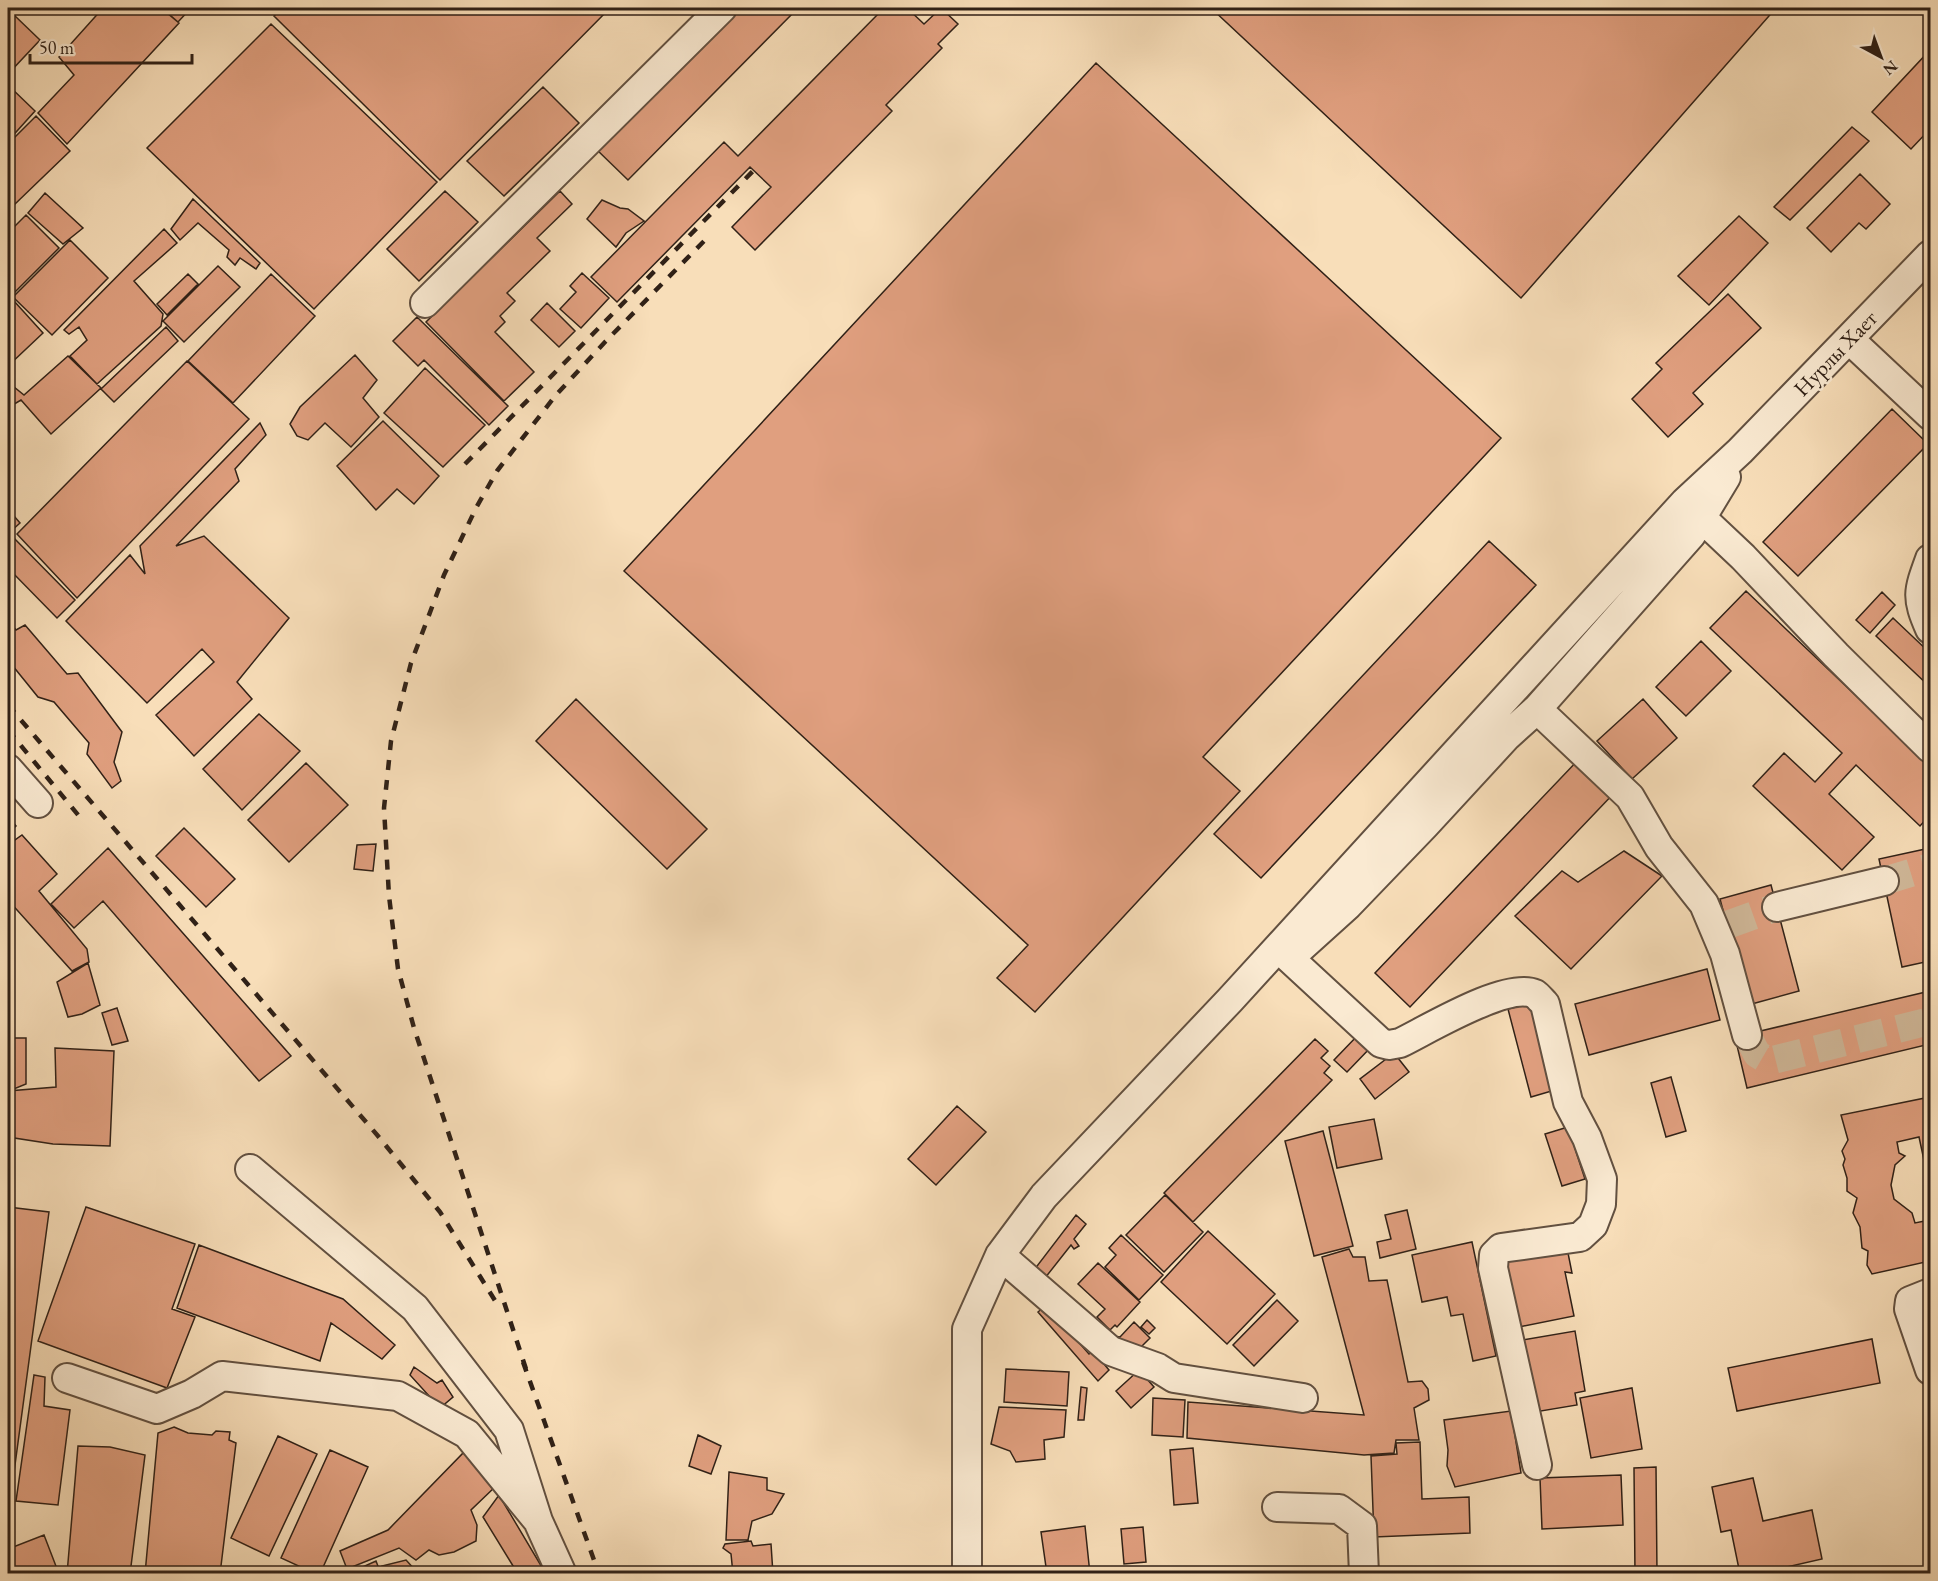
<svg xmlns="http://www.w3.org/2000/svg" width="1938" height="1581" viewBox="0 0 1938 1581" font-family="'EB Garamond',serif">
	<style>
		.building { fill: #e09f7f; stroke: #302117; stroke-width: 1.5 }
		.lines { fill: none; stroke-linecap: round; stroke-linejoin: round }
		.minor-tunnel { stroke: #d0b899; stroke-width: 28; stroke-dasharray: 28 14; stroke-linecap: butt }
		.minor-casing { stroke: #625040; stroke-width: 32 }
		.minor { stroke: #faead2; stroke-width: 28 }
		.rail { stroke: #302117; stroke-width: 4.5; stroke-dasharray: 10 10; stroke-linecap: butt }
		.labels { text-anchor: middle; stroke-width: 5; stroke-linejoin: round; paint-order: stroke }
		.street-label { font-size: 22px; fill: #302117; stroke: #faead2 }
	</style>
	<rect width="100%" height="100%" fill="#f8deb9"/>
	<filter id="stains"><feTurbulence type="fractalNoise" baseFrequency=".00333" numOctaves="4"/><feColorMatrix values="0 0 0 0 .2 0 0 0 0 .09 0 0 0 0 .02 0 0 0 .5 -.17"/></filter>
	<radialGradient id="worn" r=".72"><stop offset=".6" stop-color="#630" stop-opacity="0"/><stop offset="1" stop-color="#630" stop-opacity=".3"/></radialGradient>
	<path class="building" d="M103,8h58l18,15 -112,121 -29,-31 36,-38 -15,-18z
		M162,8h29l-13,14z
		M283,8h327l-170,172 -166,-164z
		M733,8h65l-170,172 -33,-32z
		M884,8h23l17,16 17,-16 17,16 -20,20 4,4 -56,57 6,6 -137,139 -23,-23 39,-40 -21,-20 -133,135 -26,-25 133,-135 14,14z
		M1211,8h565l-255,290z
		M14,15l26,25 -32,34v-53z
		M271,24l166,158 -123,127 -167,-161z
		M1930,50v79l-19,20 -39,-37z
		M1096,63l405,375 -298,319 37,34 -205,221 -38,-34 31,-33 -404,-374z
		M8,85l27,26 -27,30z
		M543,87l36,36 -75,73 -37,-35z
		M36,116l34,35 -56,54 -6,-6v-55z
		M1852,127l17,14 -79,79 -16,-13z
		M1860,174l30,30 -24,25 -7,-6 -28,29 -24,-24z
		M445,191l33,31 -59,59 -32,-32z
		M560,191l12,13 -35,34 13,13 -43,42 8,8 -15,15 5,6 -10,10 39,40 -30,29 -78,-79z
		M45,193l38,35 -20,16 -35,-31z
		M193,199l67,64 -4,6 -16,-11 -5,7 -8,-8 2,-7 -31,-27 -18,17 -9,-11z
		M602,200l18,8 8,1 16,12 -18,12 -10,14 -29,-28z
		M26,215l33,33 -51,51v-66z
		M1739,216l29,27 -59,62 -31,-29z
		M164,229l13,14 -43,38 29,33 -2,12 -64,58 -27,-28 17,-16 -8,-13 -10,7 -5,-4z
		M70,240l38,38 -56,57 -39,-38z
		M218,266l22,21 -56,55 -21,-21z
		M582,273l27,25 -28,30 -21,-19 16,-17 -6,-6z
		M188,274l10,10 -31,31 -10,-11z
		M271,274l44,42 -82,87 -45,-42z
		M1728,294l33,34 -68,65 10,11 -35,33 -36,-38 30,-30 -6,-6z
		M14,301l29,32 -35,33v-59z
		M547,303l28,28 -16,16 -28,-27z
		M417,317l91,89 -19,19 -65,-65 -6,6 -25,-25z
		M166,327l12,14 -64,61 -13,-13z
		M355,355l22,25 -14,18 16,19 -28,30 -26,-24 -17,17 -11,-4 -7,-12 10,-17z
		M68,356l33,32 -50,46 -30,-34 -10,6 -3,-4v-9l6,-6 10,8z
		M187,361l62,58 -172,179 -60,-64z
		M425,368l60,57 -42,42 -59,-54z
		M1892,409l36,35 -130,132 -35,-34z
		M383,421l56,55 -25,28 -17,-15 -21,21 -39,-44z
		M260,423l6,12 -31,34 4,12 -63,65 28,-10 85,82 -52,64 15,17 -58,57 -38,-41 58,-53 -12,-13 -55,54 -81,-82 64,-66 15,19 -5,-28z
		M14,516l6,7 -11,10 66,67 -18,18 -49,-50v-45z
		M1489,541l47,44 -275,293 -47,-44z
		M1746,591l184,175v49l-10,11 -64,-61 -27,29 45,43 -32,33 -89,-84 31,-33 31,29 27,-29 -132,-125z
		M1882,592l13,13 -25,28 -14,-13z
		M1893,618l37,35v34l-54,-51z
		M8,620l8,10 9,-5 42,49 11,-1 44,59 -8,30 7,19 -9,7 -25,-34 2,-11 -35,-41 -16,-5 -30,-37z
		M1701,641l30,30 -45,45 -30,-29z
		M576,699l131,130 -40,40 -131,-128z
		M1643,699l34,39 -45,41 -35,-38z
		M259,714l41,37 -58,59 -39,-41z
		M1580,758l36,33 -206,216 -35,-34z
		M306,763l42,42 -59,57 -41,-42z
		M8,816l8,10 -8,8z
		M184,828l51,51 -29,28 -50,-51z
		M22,835l35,39 -18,17 48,58 2,13 -17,9 -64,-71v-55z
		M376,844l-3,27 -19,-2 3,-24z
		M108,848l183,208 -32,25 -156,-180 -29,27 -23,-24z
		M1930,848v113l-28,6 -23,-108z
		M1624,851l38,25 -91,93 -56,-53 47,-45 16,11z
		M1771,885l28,106 -51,14 -28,-106z
		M88,963l12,42 -18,9 -14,3 -11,-35z
		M1707,969l13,51 -131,35 -14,-51z
		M1930,991v53l-183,44 -12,-51z
		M1532,1003l23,87 -24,7 -23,-88z
		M117,1008l11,33 -16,4 -10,-32z
		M1359,1034l13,12 -25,26 -13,-12z
		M10,1038h16v46l-17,7 -1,-44z
		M1315,1039l13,12 -7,7 9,8 -6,7 8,7 -139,142 -29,-29z
		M55,1048l59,3 -4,95 -57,-2 -45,-7v-46l48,-4z
		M1394,1053l15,19 -34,27 -15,-20z
		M1671,1077l15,54 -20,6 -15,-54z
		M1930,1097v70l-5,-2 -6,-28 -22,5 2,11 6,3 -10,9 -4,20 3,14 18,14 3,10 15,-3v41l-58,13 -5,-9 1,-14 -6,-3 -2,-21 -7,-14 4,-15 -10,-7v-13l-4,-13 2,-6 -3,-8 6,-11 -7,-25z
		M957,1106l29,26 -50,53 -28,-26z
		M1374,1119l8,40 -45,9 -8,-41z
		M1568,1127l17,52 -23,7 -17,-52z
		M1323,1131l30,115 -39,10 -29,-115z
		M1165,1195l38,37 -39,40 -38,-37z
		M8,1207l41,5 -41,305z
		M86,1207l109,37 -23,65 23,8 -28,71 -129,-47z
		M1407,1210l9,39 -36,9 -3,-16 14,-3 -6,-24z
		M1076,1215l10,9 -12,15 5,7 -5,3 -3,-4 -26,33 -11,-8z
		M1208,1231l67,63 -48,50 -66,-62z
		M1121,1235l42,40 -24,25 -34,-33 11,-12 -7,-7z
		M1472,1242l24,114 -23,5 -10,-47 -12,2 -4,-19 -25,5 -10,-47z
		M1566,1243l6,30 -7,-1 9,44 -55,11 -15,-72z
		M199,1245l144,54 52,46 -13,14 -51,-36 -11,38 -143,-53z
		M1349,1249l4,8h12l4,24 18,-1 21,102 14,-1 6,8 1,11 -15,8 5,32h-23l-2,13 -30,2 -177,-17 1,-36 176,13 -42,-158z
		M1098,1263l42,39 -23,25 -2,-2 -5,5 -13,-13 8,-8 -27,-25z
		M1277,1300l21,21 -44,45 -21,-21z
		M1046,1305l43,49 4,-3 16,19 -11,11 -60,-69z
		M1147,1320l8,8 -6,6 -8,-7z
		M1134,1322l16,16 -19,19 -18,-21 7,1z
		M1575,1331l10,60 -10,2 2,12 -42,7 -13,-72z
		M1872,1339l8,44 -143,28 -9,-43z
		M414,1367l23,16 5,-3 11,17 -13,11 -30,-33z
		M1006,1369l63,3 -2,34 -63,-4z
		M1139,1370l15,17 -23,21 -15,-17z
		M34,1375l11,2 -1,29 26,4 -12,95 -42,-4z
		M1081,1387l6,1 -3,32h-6z
		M1632,1388l10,61 -51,9 -11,-60z
		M1153,1398l32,2 -2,37 -31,-2z
		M999,1407l67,3 -2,27 -20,3 1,19 -29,3 -6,-11 -19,-7z
		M1511,1411l10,62 -66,14 -8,-21 1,-16 -4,-30z
		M174,1427l14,6 24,2 4,-4 14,1 -1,8 7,3 -16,131h-75l13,-141z
		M698,1435l23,11 -10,28 -22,-8z
		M278,1436l39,18 -48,102 -38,-18z
		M1420,1442l2,57 47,-2 1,36 -96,4 -3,-81 26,-2 -1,-11z
		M78,1446l32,1 35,8 -15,119h-63z
		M1193,1448l5,55 -24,2 -4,-55z
		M467,1449l29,37 -25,24 6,15 -1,16 -22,11 -15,3 -10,-5 -13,10 -17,-12 -52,21 -7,-18 48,-21z
		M330,1450l38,17 -48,107h-4l-35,-16z
		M1656,1467l1,107h-22l-1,-106z
		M729,1472l38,6v12l17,4 -12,20 -20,7 -4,19h-22z
		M1621,1475l2,50 -81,4 -2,-51z
		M1753,1478l10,43 49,-11 10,49 -66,15h-16l-9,-44 -10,2 -9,-45z
		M499,1495l47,79h-28l-35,-57z
		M1085,1526l5,48h-43l-6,-42z
		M1143,1527l3,35 -22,2 -3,-35z
		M44,1535l15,39h-24l-1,-3 -14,3 -2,-7 -10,4v-22z
		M751,1541l2,5 18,-2 2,30h-40l-2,-20 -8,-6 2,-4z
		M406,1560l11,12 -32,2 -3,-8z
		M376,1561l5,13h-34z
		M674,1568l27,1 -1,5h-27z"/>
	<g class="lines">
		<path class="minor-tunnel" d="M1884,881l46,-14
			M1727,925l50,-18
			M1747,1035l10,19 12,7 161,-40"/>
		<g class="minor-casing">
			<path id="minor" d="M425,303l297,-295
				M1850,340l80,75
				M1689,506l54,51 93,98 94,93
				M1930,559c-12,33 -14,38 0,70
				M1537,709l93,88 29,50 45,57 21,50 22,81
				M8,769l30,34
				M1777,907l107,-26
				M1297,951l51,-46 77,-80 82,-89 30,-27 154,-174 35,-58
				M1289,958l92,85 8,2 11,-2c27,-13 107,-62 135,-49 3,2 7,7 10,10l23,98 19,36 15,41 -1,25 -8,21 -13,12 -79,11 -7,7 -1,13 44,197
				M250,1169l165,139 94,122 29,91 24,53
				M1000,1255l111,96 47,17 16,10 129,20
				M1930,1293l-20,8 -1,8 21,61
				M67,1378l90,31 35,-15 30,-18 176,20 69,38 71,87
				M1277,1507l62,2 23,17 2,48
				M967,1574v-245l33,-74 44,-59 186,-196 455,-498 55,-51 190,-196"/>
		</g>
		<use href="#minor" class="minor"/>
		<path class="rail" d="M465,464l289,-294
			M8,705l370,431 62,76 59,95
			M8,730l71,86
			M523,1362l76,212
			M526,1369l-112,-341 -16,-59 -9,-73 -5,-88 7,-67 20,-78 33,-88 32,-67 21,-37 59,-76 49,-53 103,-105"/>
	</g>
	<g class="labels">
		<g class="street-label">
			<text transform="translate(1835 353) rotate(-46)" y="8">Нурлы Хает</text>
		</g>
	</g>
	<rect width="1938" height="1581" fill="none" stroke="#f8deb9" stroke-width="30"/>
	<rect x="9" y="9" width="1920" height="1563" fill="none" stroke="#302117" stroke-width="3"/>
	<rect x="15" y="15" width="1908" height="1551" fill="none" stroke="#302117" stroke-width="1.5"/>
	<g transform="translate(1881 57) rotate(139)" stroke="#faead2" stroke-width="4.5" paint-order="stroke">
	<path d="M0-4.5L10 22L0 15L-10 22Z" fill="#302117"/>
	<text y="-9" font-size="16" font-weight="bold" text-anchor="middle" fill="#302117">N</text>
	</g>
	<path d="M30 54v9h162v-9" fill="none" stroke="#302117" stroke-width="3"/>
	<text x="39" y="54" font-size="18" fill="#302117" stroke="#faead2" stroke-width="4.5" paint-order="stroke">50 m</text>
	<rect width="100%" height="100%" filter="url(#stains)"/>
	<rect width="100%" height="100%" fill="url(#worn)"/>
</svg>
